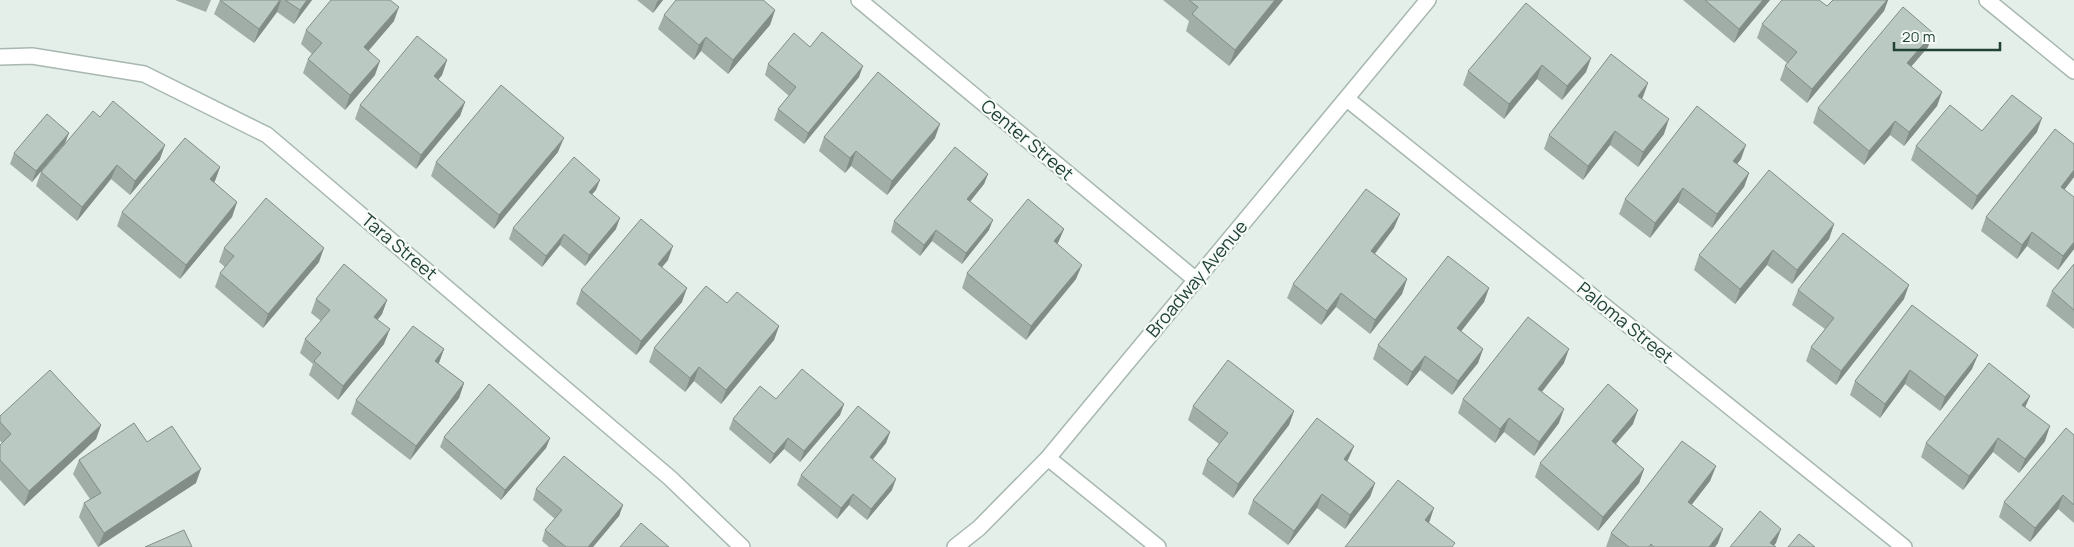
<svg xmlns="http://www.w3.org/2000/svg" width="2074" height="547" viewBox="0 0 2074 547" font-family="Manrope,sans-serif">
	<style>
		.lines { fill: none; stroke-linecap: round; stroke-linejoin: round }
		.minor-casing { stroke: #a7b8b0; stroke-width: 18 }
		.minor { stroke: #fff; stroke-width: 15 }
		.wall { fill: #a0aea7 }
		.shaded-wall { fill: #828d88 }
		.building { fill: #bacac2; stroke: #828d88 }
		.labels { text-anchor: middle; stroke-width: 4.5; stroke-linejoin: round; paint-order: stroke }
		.street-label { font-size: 18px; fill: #224237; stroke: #f6fbf8 }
	</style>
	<rect width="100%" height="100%" fill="#e5efe9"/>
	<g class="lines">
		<g class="minor-casing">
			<path id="minor" d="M859,0l337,280
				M1987,0l87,71
				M0,57l32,-1 112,18 123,61 403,343 72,69
				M1347,99l557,448
				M1048,458l110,89
				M955,547l24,-19 69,-70 380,-458"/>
		</g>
		<use href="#minor" class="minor"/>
	</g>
	<path class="wall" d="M175,0h36l-5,12z
		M220,0h92l-18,24 -17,-12 -23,31 -40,-29z
		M637,0h26l-10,13z
		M1163,0h120l-54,66 -43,-35 3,-10z
		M1683,0h87l-36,43z
		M1833,0h55l-4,11 -77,92 -27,-23 5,-14 2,-3 -30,-25 5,-14 65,-18z
		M775,10l-5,15 -42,49 -27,-23 -7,9 -36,-31 6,-14z
		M394,21l-26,30 7,24 -30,35 -42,-37 5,-14 4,-5 -11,-10 5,-14z
		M1928,47l-17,20 31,25 -5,14 -33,40 -14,-11 -26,30 -51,-42 5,-15z
		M1591,58l-5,14 -24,28 -25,-21 -33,40 -41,-34 5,-14z
		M447,60l-5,15 -4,5 27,22 -5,14 -44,53 -61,-50 5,-14z
		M768,64l91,13 -55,67 -30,-24 4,-11 11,-13 -24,-21z
		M1643,97l-1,2 22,35 -26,33 -28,-22 -27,35 -39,-31 5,-14z
		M100,117l60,42 -30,36 -19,-16 -34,42 -41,-35 5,-14z
		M1982,131l55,1 -65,78 -61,-50 5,-14z
		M69,133l-4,10 -33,39 -22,-18 4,-11z
		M824,137l111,1 -48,57 -36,-29 -6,7 -26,-22z
		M2074,144v33l-10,13 10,59 -16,21 -31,-24 -10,13 -36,-28 5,-14z
		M558,152l-64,77 -63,-53 5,-14z
		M1741,159l-4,5 12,9 -5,14 -32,41 -34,-26 -28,36 -31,-24 6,-15z
		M220,167l-6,16 23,19 -5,15 -52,62 -63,-53 5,-14z
		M988,174l-4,10 -14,18 19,28 -27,34 -30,-23 -12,15 -29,-24 3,-11z
		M596,190l-4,4 24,35 -31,37 -25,-21 -18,22 -33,-28 4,-11z
		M1834,224l-5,15 -37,45 -25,-19 -32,39 -41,-34 5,-15z
		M1394,228l-19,26 32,25 -5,15 -32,40 -34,-27 -15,18 -34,-27 6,-14z
		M1064,229l-7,15 19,35 -50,61 -64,-52 5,-15z
		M224,248l95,14 -56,66 -48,-41 5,-14 5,-6 -6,-5z
		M668,260l-6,7 20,35 -46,53 -60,-51 5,-14z
		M2074,264v65l-28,-23 6,-15z
		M1489,288l-5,14 -23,29 22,18 -5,14 -26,32 -32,-25 -13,16 -34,-27 5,-14z
		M1798,290l106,9 -68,86 -30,-24 5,-14 14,-18 -33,-24z
		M316,299l71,1 -5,14 -5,6 7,24 -46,56 -29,-25 4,-11 -13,-11 5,-14 16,-18 -10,-8z
		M727,303l52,23 -5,14 -53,64 -27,-23 -9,11 -36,-30 5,-14z
		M1912,305l60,64 -32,42 -35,-27 -25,34 -30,-23 5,-14z
		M444,349l-6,15 26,19 -5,15 -49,62 -59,-46 5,-14z
		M1564,363l-22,29 17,31 -25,33 -30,-24 -9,11 -37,-30 5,-14z
		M2030,396l-5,11 20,34 -26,32 -26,-21 -30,38 -42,-33 5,-14z
		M844,404l-4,11 -40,47 -16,-13 -14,15 -41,-35 4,-10z
		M1193,406l101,5 -5,14 -56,73 -31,-24 5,-14 12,-16 -31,-24z
		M0,416l101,9 -5,14 -72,67 -24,-26v-35l2,-2 -2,-2z
		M1633,424l-17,20 28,25 -5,14 -41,48 -63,-54 5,-14z
		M890,432l-4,11 -14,17 20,30 -25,30 -18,-15 -12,14 -40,-34 4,-10z
		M2074,435v88l-16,-14 -28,33 -31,-25 5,-15z
		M444,437l106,1 -4,10 -45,52 -61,-53z
		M147,442l49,41 -98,64 -19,-30 5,-14 6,-4 -17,-25 6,-14z
		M1354,446l-7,16 28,21 -5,14 -25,32 -28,-21 -29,37 -40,-31 5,-14z
		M1716,466l-6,15 -19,24 27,38 -3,4h-109l5,-14z
		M536,489l87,16 -4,11 -26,31h-44l-7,-6 3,-11 10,-11 -22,-19z"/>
	<path class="shaded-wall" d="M280,0h1l-4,12 -23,31 5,-14z
		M307,0h5l-18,24 6,-14z
		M659,0h4l-10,13 4,-11z
		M1275,0h8l-54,66 6,-16z
		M1763,0h7l-36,43 5,-14z
		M1887,0h1l-4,11 -77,92 5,-14z
		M399,7l-5,14 -35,41 5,-15z
		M775,10l-5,15 -42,49 5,-14z
		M1933,33l-5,14 -26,30 5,-14z
		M706,37l-5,14 -7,9 5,-15z
		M1591,58l-5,14 -24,28 5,-14z
		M447,60l-5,15 -13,16 5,-15z
		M380,61l-5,14 -30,35 5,-15z
		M1542,65l-5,14 -33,40 5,-15z
		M863,66l-4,11 -55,67 4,-11z
		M1648,83l-5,14 -10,13 5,-14z
		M1942,92l-5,14 -33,40 5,-14z
		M465,102l-5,14 -44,53 5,-14z
		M2042,118l-5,14 -65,78 5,-14z
		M1669,119l-5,15 -26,33 5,-15z
		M1895,121l-5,14 -26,30 5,-14z
		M940,124l-5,14 -48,57 5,-14z
		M1615,131l-5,14 -27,35 5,-14z
		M69,133l-4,10 -33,39 4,-11z
		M564,138l-6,14 -64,77 5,-14z
		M165,145l-5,14 -30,36 5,-14z
		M1746,145l-5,14 -13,16 5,-14z
		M856,151l-5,15 -6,7 5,-15z
		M117,165l-6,14 -34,42 5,-14z
		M220,167l-5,14 -11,12 6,-14z
		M2074,170v7l-18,24 5,-14z
		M1749,173l-5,14 -32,41 5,-14z
		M988,174l-4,10 -21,26 4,-11z
		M600,180l-4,10 -11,12 4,-10z
		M1683,188l-5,14 -28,36 5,-15z
		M237,202l-5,15 -52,62 6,-14z
		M1400,214l-6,14 -28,37 5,-14z
		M620,218l-4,11 -31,37 4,-11z
		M993,220l-4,10 -27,34 4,-11z
		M1834,224l-5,15 -37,45 5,-14z
		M1064,229l-6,14 -10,12 6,-14z
		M936,230l-4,11 -12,15 4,-11z
		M2032,232l-5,14 -10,13 5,-14z
		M564,234l-4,11 -18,22 4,-11z
		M2074,242v7l-16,21 5,-14z
		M673,246l-5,14 -15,18 5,-14z
		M324,248l-5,14 -56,66 5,-14z
		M1773,250l-6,15 -32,39 5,-15z
		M1082,265l-6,14 -50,61 5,-14z
		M1407,279l-5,15 -32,40 5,-14z
		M1909,285l-5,14 -68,86 5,-14z
		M687,288l-5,14 -46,53 5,-14z
		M1489,288l-5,14 -32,41 5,-15z
		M1341,293l-5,14 -15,18 6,-14z
		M387,300l-5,14 -13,17 5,-14z
		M779,326l-5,14 -53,64 5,-14z
		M390,329l-6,15 -46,56 5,-14z
		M444,349l-5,14 -9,13 5,-15z
		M1483,349l-5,14 -26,32 6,-14z
		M1569,349l-5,14 -31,40 5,-14z
		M1978,355l-6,14 -32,42 5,-14z
		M1425,356l-5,14 -13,16 5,-14z
		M699,367l-5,14 -9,11 5,-14z
		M1910,370l-5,14 -25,34 5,-14z
		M464,383l-5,15 -49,62 6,-14z
		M2030,396l-6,14 -2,-5z
		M844,404l-4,11 -40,47 4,-11z
		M1564,409l-5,14 -25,33 5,-14z
		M1638,410l-5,14 -27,31 6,-14z
		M1294,411l-5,14 -56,73 5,-14z
		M1509,418l-5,14 -9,11 5,-14z
		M101,425l-5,14 -72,67 5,-15z
		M2050,426l-5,15 -26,32 6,-14z
		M890,432l-4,11 -20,25 4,-11z
		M550,438l-4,10 -45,52 4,-10z
		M788,438l-4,11 -14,15 4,-10z
		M1998,438l-5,14 -30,38 6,-14z
		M1354,446l-6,14 -10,13 6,-14z
		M1716,466l-6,15 -27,35 5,-14z
		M201,469l-5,14 -98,64 6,-14z
		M1644,469l-5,14 -41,48 5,-14z
		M896,479l-4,11 -25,30 4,-11z
		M1375,483l-5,14 -25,32 5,-14z
		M853,494l-4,11 -12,14 4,-11z
		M1322,494l-5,14 -29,37 6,-14z
		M2063,495l-5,14 -28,33 5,-14z
		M623,505l-4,11 -26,31h-5z
		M1434,508l-5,15 -9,11 5,-14z
		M1723,529l-5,14 -3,4h-6z
		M1781,529l-5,14 -3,4 -3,-4z"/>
	<path class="building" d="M220,0h60l-21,29z
		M285,0h22l-7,10z
		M331,0h59l9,7 -35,40 16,14 -30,34 -42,-36 14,-16 -16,-13z
		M676,0h87l12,10 -42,50 -27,-23 -7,8 -35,-30z
		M1189,0h86l-40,50 -43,-36 6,-7z
		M1705,0h58l-24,29z
		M1782,0h37l8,6 6,-6h54l-75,89 -27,-23 12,-14 -35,-28z
		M1526,3l65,55 -24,28 -25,-21 -33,39 -41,-33z
		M1903,7l30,26 -26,30 35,29 -33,40 -14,-11 -26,30 -51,-43z
		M822,32l41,34 -55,67 -30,-24 18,-22 -28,-23 26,-31 16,14z
		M417,36l30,24 -13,16 31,26 -44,53 -61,-50z
		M1611,54l37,29 -10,13 31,23 -26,33 -28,-21 -27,35 -39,-31z
		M878,72l62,52 -48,57 -36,-30 -6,7 -26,-21z
		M501,85l63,53 -65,77 -63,-53z
		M2012,95l30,23 -65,78 -61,-50 34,-41 32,26z
		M113,101l52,44 -30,36 -18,-16 -35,42 -41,-35 52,-61 7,6z
		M1697,106l49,39 -13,16 16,12 -32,41 -34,-26 -28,35 -30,-24z
		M47,114l22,19 -33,38 -22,-18z
		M2055,129l19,15v26l-13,17 13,10v45l-11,14 -31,-24 -10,13 -36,-28z
		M185,138l35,29 -10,12 27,23 -51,63 -64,-53z
		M955,147l33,27 -21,25 26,21 -27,33 -30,-23 -12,15 -30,-24z
		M574,157l26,23 -11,12 31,26 -31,37 -25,-21 -18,22 -33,-28z
		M1769,170l65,54 -37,46 -24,-20 -33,39 -41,-34z
		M1366,189l34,25 -29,37 36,28 -32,41 -34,-27 -14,18 -34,-27z
		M266,198l58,50 -56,66 -48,-41 14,-17 -10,-8z
		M1028,199l36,30 -10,12 28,24 -51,61 -64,-53z
		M641,219l32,27 -15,18 29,24 -46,53 -60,-51z
		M1843,233l66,52 -68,86 -30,-24 23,-29 -36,-28z
		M1448,256l41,32 -32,40 26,21 -25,32 -33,-25 -13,16 -34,-27z
		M344,264l43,36 -13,17 16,12 -47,57 -29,-25 7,-8 -16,-14 25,-29 -14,-11z
		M2074,264v46l-22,-19z
		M706,286l21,17 10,-11 42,34 -53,64 -27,-23 -9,11 -36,-30z
		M1912,305l66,50 -33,42 -35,-27 -25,34 -30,-23z
		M1528,317l41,32 -31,40 26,20 -25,33 -30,-24 -9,11 -37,-30z
		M413,326l31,23 -9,12 29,22 -48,63 -60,-46z
		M1228,360l66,51 -56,73 -31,-24 21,-27 -35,-27z
		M1989,363l41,33 -8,9 28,21 -25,33 -27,-21 -29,38 -43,-33z
		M802,369l42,35 -40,47 -16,-13 -14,16 -41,-35 27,-33 16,13z
		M50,370l51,55 -72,66 -29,-31v-15l11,-11 -11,-12v-6z
		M489,384l61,54 -45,52 -61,-53z
		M1608,384l30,26 -26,31 32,28 -41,48 -63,-54z
		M858,406l32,26 -20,25 26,22 -25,30 -18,-15 -12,14 -40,-33z
		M1317,418l37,28 -10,13 31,24 -25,32 -28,-21 -28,37 -41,-31z
		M134,423l13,19 25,-16 29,43 -97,64 -20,-30 17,-10 -22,-33z
		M2066,428l8,7v70l-11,-10 -28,33 -31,-26z
		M1682,441l34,25 -28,36 35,27 -14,18h-55l-3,-3 -2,3h-20l-18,-14z
		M564,456l59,49 -35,42h-22l-21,-17 17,-20 -26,-21z
		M1398,480l36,28 -9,12 30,23 -3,4h-107z
		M1760,511l21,18 -11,14 6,4h-46z
		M641,523l28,24h-49z
		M184,530l8,17h-47z
		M1799,534l16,13h-27z"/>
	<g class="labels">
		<g class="street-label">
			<text transform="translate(1027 140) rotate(40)" y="6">Center Street</text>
			<text transform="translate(399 247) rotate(40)" y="6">Tara Street</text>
			<text transform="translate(1197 279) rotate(-50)" y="6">Broadway Avenue</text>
			<text transform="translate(1625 323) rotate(39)" y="6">Paloma Street</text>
		</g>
	</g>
	<path d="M1894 42v8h106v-8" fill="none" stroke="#224237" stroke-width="2.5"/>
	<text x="1902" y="42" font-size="15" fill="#224237" stroke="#f6fbf8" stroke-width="4" paint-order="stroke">20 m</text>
</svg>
